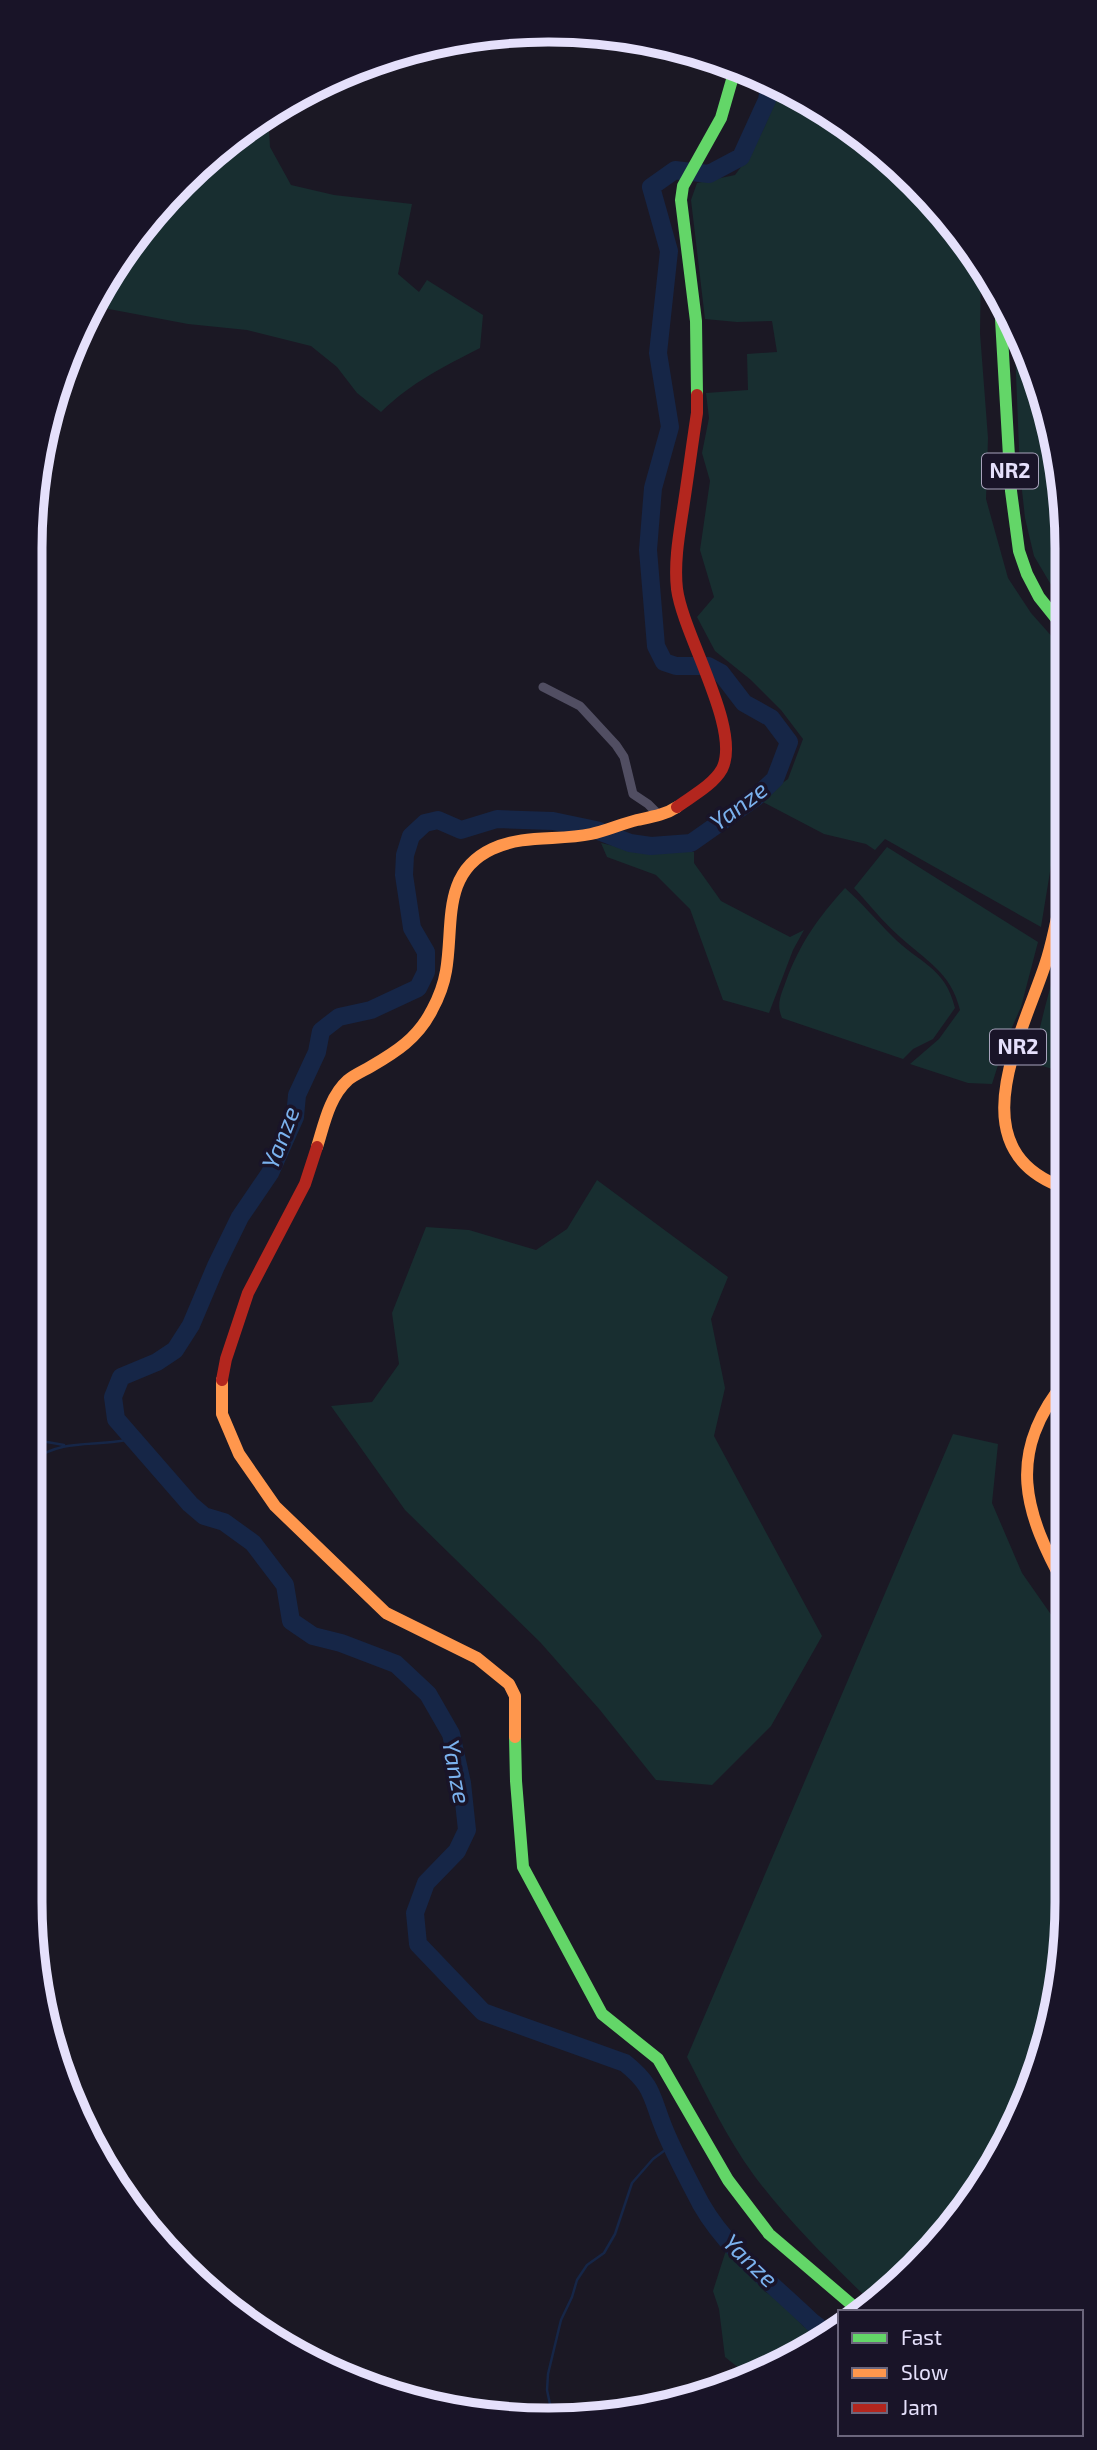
<svg xmlns="http://www.w3.org/2000/svg" width="1097" height="2450" viewBox="0 0 1097 2450" font-family="'Exo 2',sans-serif">
	<style>
		.green { fill: #182e30 }
		.water { fill: #162647 }
		.lines { fill: none; stroke-linecap: round; stroke-linejoin: round }
		.stream { stroke: #162647; stroke-width: 2.5 }
		.river { stroke: #162647; stroke-width: 18 }
		.street { stroke: #514e62; stroke-width: 9 }
		.fast { stroke: #63d668; stroke-width: 12 }
		.slow { stroke: #ff974d; stroke-width: 12 }
		.jam { stroke: #b3261e; stroke-width: 12 }
		.labels { text-anchor: middle; stroke-width: 7; stroke-linejoin: round; paint-order: stroke }
		.shield { fill: #191428; stroke: #a8a3bc; stroke-width: 2 }
		.shield-label { font-size: 21px; font-weight: bold; fill: #e5e0fb }
		.water-label { font-size: 24px; font-style: italic; fill: #7bb2ee; stroke: #191428 }
		.rim { fill: none; stroke: #e5e0fb; stroke-width: 9 }
	</style>
	<rect width="100%" height="100%" fill="#1b1824"/>
	<path class="green" d="M779,88l85,49 96,95 21,37 -1,64 8,105 -2,61 22,79 23,35 32,36 1,137 -23,141 -156,-88 -10,11 -9,-6 -42,-10 -65,-34 29,-21 15,-40 -22,-29 -30,-30 -36,-29 -18,-34 17,-20 -14,-47 10,-69 -8,-28 7,-35 -3,-25 42,-3 -1,-36 30,-2 -5,-31 -35,1 -32,-3 -14,-119 6,-17 38,-8c21,-27 34,-54 44,-87z
		M268,115l2,32 21,38 43,10 78,9 -14,70 21,18 8,-12 56,35 -3,33c-37,19 -68,34 -99,64l-24,-19 -20,-26 -26,-21 -64,-16 -59,-6 -95,-18 24,-45 64,-79 79,-65z
		M1014,326l14,24 35,130v125l-29,-49 -9,-38 -5,-46z
		M62,374h9l-6,22 -9,-2z
		M601,843l30,7 63,2v11l27,38 69,36 14,-7 -11,20 -24,63 -46,-13 -33,-91 -34,-34 -49,-18z
		M887,847l151,95 -17,65 -16,36 -13,41 -24,-1 -58,-19 29,-25 21,-29c-9,-38 -34,-49 -61,-74 -16,-14 -30,-32 -45,-48z
		M845,888c17,15 31,32 47,48 26,27 53,30 63,72l-22,31 -20,10 -10,10 -121,-41c-6,-14 -1,-23 4,-37 14,-38 32,-63 59,-93z
		M1064,929l1,144 -32,-10c7,-46 23,-89 31,-134z
		M597,1180l131,97 -17,42 14,69 -11,48 108,200 -51,90 -59,59 -56,-5 -56,-70 -60,-68 -135,-132 -74,-104 41,-4 27,-38 -7,-51 34,-86 43,3 67,20 31,-21z
		M953,1434l45,10 -6,59 30,70 44,63 1,266 -10,101 -29,97 -90,144 -69,56c-41,-40 -82,-80 -116,-126 -26,-36 -46,-78 -66,-117z
		M728,2244l24,27 12,20 16,10 23,25 19,13 -14,12 -58,26 -25,-20 -6,-48 -6,-18z"/>
	<path class="water" d="M404,53c-21,19 -35,27 -63,21z"/>
	<g class="lines">
		<path class="stream" d="M30,1439l34,6
			M30,1461c37,-23 59,-14 97,-21l3,-5
			M552,2414l-5,-24 1,-16 13,-54 11,-23 5,-17 10,-15 17,-12 11,-19 17,-51 21,-24 19,-14"/>
		<path class="river" d="M770,83l-3,17 -26,57 -32,17 -34,-4 -24,17 18,64 -11,102 12,74 -17,61 -5,62 8,96 8,16 12,4h32l13,7 23,30 27,15 18,24 -14,37 -20,19 -64,45 -40,3 -21,-3 -34,-13 -43,-9 -56,-2 -36,11 -23,-10 -13,3 -14,13 -6,19 -1,20 8,53 14,24v20l-8,16 -47,22 -32,7 -18,14 -4,21 -20,43 -2,22 -25,56 -30,44 -24,49 -25,59 -16,25 -18,12 -36,15 -8,20 3,22 74,85 14,12 20,6 29,21 32,42 6,36 22,15 28,7 55,21 32,30 23,40 11,49 5,47 -10,21 -31,32 -11,30 3,31 65,68 142,51c30,24 26,35 40,68 10,24 24,50 36,73 26,46 73,81 111,118l16,12"/>
		<path class="street" d="M543,687l37,19 36,39 8,12 9,37 15,10 11,11"/>
		<path class="fast" d="M1000,302l11,189 8,60 8,23 12,23 24,30
			M697,395l-1,-74 -15,-121 2,-14 38,-68 15,-52
			M515,1737l1,44 7,86 79,147 56,45 70,121 41,54 89,76"/>
		<path class="slow" d="M1064,881c-5,28 -10,57 -19,84 -24,72 -88,186 20,223
			M317,1147c7,-22 12,-50 31,-67 6,-5 15,-9 22,-13 26,-15 48,-29 62,-57 6,-11 12,-27 14,-39 8,-46 -5,-98 46,-122 32,-15 66,-8 99,-15 15,-3 30,-10 46,-14 14,-3 28,-5 40,-13
			M222,1380v34l17,40 36,52 111,107 91,45 32,26 6,12v41
			M1066,1380c-61,74 -42,132 0,208"/>
		<path class="jam" d="M677,807c15,-11 36,-22 45,-38 20,-39 -39,-134 -45,-180 -3,-26 2,-54 6,-80 5,-32 9,-64 14,-96v-18
			M222,1380l4,-21 22,-66 57,-109 12,-37"/>
	</g>
	<g class="labels">
		<g class="shield">
			<rect x="982" y="453.5" width="56" height="35" rx="5"/>
			<rect x="990" y="1029.5" width="56" height="35" rx="5"/>
		</g>
		<g class="shield-label">
			<text x="1010" y="478">NR2</text>
			<text x="1018" y="1054">NR2</text>
		</g>
		<g class="water-label">
			<text transform="translate(739 806) rotate(-37)" y="8">Yanze</text>
			<text transform="translate(281 1138) rotate(-69)" y="8">Yanze</text>
			<text transform="translate(456 1772) rotate(79)" y="8">Yanze</text>
			<text transform="translate(750 2261) rotate(44)" y="8">Yanze</text>
		</g>
	</g>
	<path d="M0 0H1097V2450H0ZM548 42H549A506 506 0 0 1 1055 548V1902A506 506 0 0 1 549 2408H548A506 506 0 0 1 42 1902V548A506 506 0 0 1 548 42Z" fill="#191428" fill-rule="evenodd"/>
	<path class="rim" d="M548 42H549A506 506 0 0 1 1055 548V1902A506 506 0 0 1 549 2408H548A506 506 0 0 1 42 1902V548A506 506 0 0 1 548 42Z"/>
	<rect x="838" y="2310" width="245" height="126" fill="#191428" stroke="#6b667c" stroke-width="2"/>
	<rect x="852" y="2333" width="35" height="10" fill="#63d668" stroke="#6b667c" stroke-width="2"/>
	<text x="901" y="2345" font-size="21" fill="#e5e0fb">Fast</text>
	<rect x="852" y="2368" width="35" height="10" fill="#ff974d" stroke="#6b667c" stroke-width="2"/>
	<text x="901" y="2380" font-size="21" fill="#e5e0fb">Slow</text>
	<rect x="852" y="2403" width="35" height="10" fill="#b3261e" stroke="#6b667c" stroke-width="2"/>
	<text x="901" y="2415" font-size="21" fill="#e5e0fb">Jam</text>
</svg>
